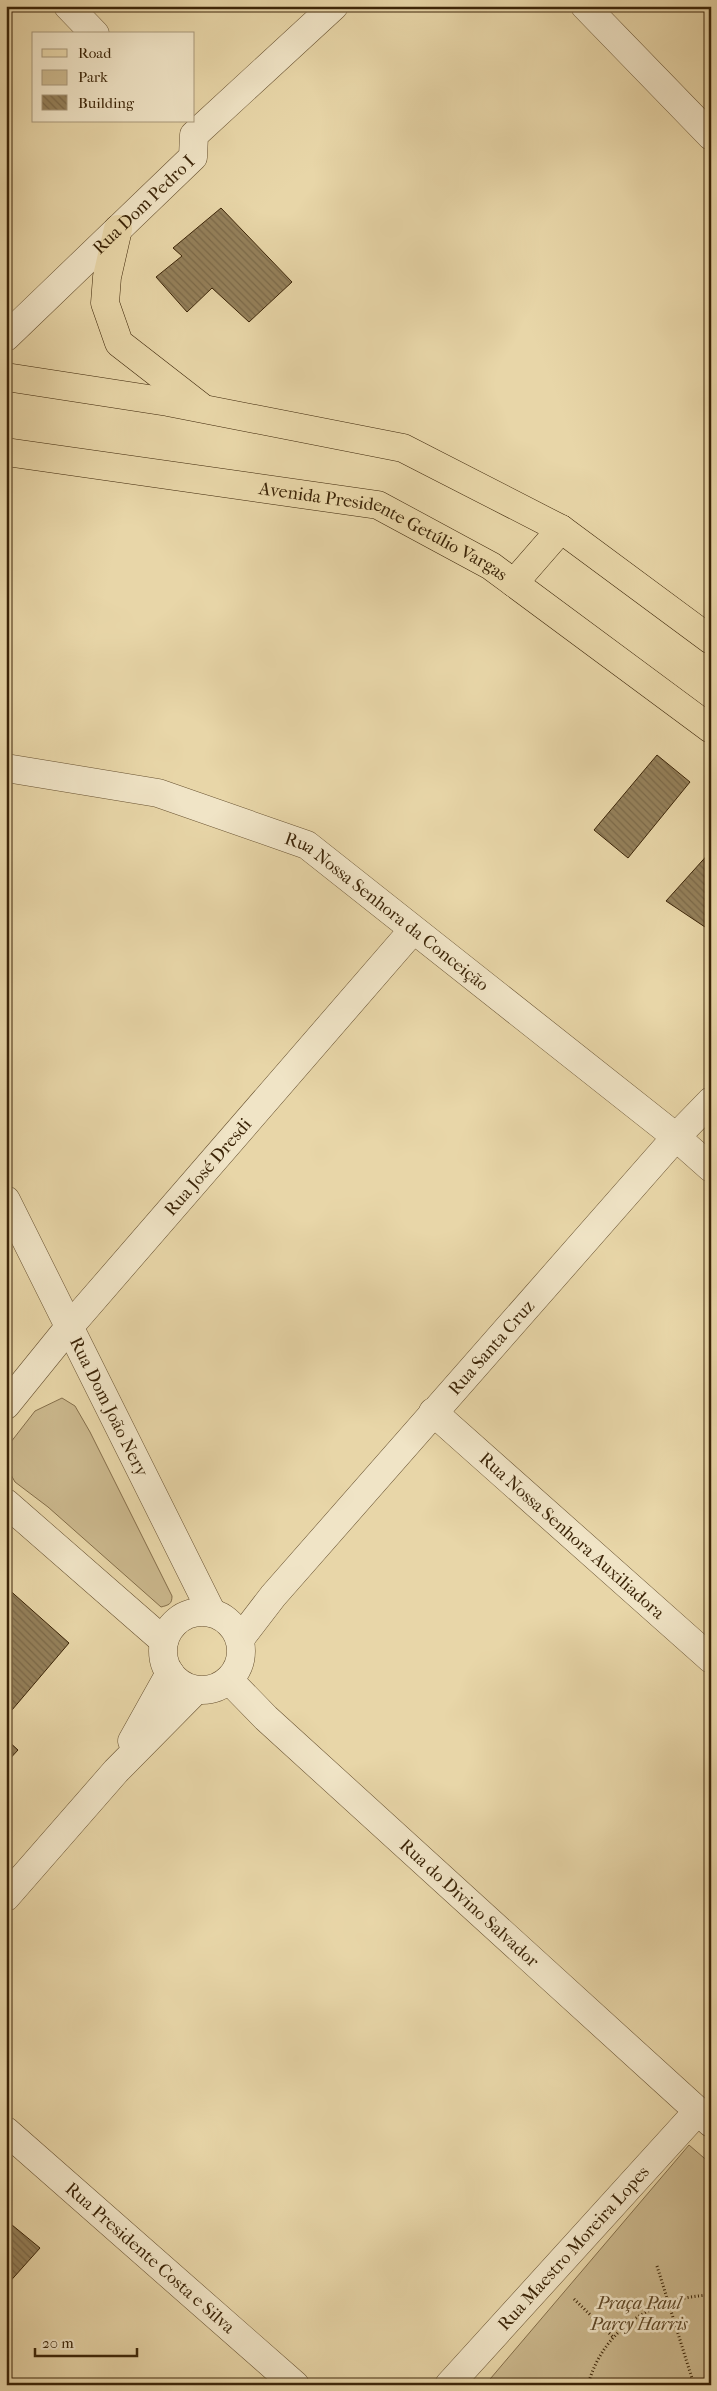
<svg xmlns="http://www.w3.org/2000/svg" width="717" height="2391" viewBox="0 0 717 2391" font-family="'IM FELL French Canon',serif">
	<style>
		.park { fill: #cbb88d; stroke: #846e4a }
		.building { fill: url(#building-back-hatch); stroke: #3c2508 }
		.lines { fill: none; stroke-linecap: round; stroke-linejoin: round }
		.minor-casing { stroke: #675130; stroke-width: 29 }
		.major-casing { stroke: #3c2508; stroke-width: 29 }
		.path { stroke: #3c2508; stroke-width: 3; stroke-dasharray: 1 2.5; stroke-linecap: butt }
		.minor { stroke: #f0e4c6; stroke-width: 28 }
		.major { stroke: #e8d6a8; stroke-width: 28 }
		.labels { text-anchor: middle; stroke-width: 5; stroke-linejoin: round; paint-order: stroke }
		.street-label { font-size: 18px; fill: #3c2508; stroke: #f0e4c6 }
		.park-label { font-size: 18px; font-style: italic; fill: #604a29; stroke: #f0e4c6 }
	</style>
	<defs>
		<pattern id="building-back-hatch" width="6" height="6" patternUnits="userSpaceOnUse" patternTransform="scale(1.25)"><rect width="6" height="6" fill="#95815b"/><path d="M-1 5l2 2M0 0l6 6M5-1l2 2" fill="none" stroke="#7b6949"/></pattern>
	</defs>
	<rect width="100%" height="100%" fill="#e8d6a8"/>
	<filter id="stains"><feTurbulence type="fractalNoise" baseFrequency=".004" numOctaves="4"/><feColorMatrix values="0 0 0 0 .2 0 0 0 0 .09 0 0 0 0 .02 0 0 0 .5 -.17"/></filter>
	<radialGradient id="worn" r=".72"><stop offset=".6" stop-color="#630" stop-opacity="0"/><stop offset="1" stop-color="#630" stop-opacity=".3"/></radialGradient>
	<path class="park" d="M62,1398l13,8 15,26 82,164c0,8 -3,9 -11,11l-113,-100 -33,-25 -9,-16 1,-19 28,-36z
		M689,2145l22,19v221h-226z"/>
	<path class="building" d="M221,208l71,74 -43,40 -37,-34 -25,24 -31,-35 26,-21 -9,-8z
		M657,755l33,27 -62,76 -34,-28z
		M711,851v80l-45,-30z
		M6,1587l63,56 -63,74z
		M6,1739l12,11 -12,13z
		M6,2220l34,28 -34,38z"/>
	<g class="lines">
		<g class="minor-casing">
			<g id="minor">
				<path d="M68,6l27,28"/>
				<path d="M585,6l126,130"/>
				<path id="s1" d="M6,337l187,-180 1,-22 140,-129"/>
				<path id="s2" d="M6,768l152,25 149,52 369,292 35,31"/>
				<path id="s3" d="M6,1200l206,413"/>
				<path id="s4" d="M6,1405l64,-79 343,-396"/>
				<path id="s5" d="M433,1412l278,247"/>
				<path d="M6,1503l158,138"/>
				<circle cx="202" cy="1651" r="39"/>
				<path id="s6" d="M240,1639l33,-43 403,-459 35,-36"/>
				<path id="s7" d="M229,1680l37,38 445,405"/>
				<path d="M132,1741l38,-68"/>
				<path d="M6,1897l110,-126 80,-81"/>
				<path id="s8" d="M6,2131l289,254"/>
				<path id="s9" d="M449,2385l248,-273"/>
			</g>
		</g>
		<g class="major-casing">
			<g id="major">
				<path d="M118,229l-11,48 -2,26 14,40 81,63"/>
				<path d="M6,377l162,25 235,46 158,81 150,111"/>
				<path id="s10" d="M6,452l372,53 113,61 220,163"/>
				<path d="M514,583l47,-54"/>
			</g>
		</g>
		<path class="path" d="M657,2266l37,119
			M574,2299l39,38
			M516,2383l8,2
			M588,2385c15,-57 67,-88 123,-90"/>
		<use href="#minor" class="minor"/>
		<use href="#major" class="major"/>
	</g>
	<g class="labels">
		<g class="street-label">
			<text dy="6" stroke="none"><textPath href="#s1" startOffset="191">Rua Dom Pedro I</textPath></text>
			<text dy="6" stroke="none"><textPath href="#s10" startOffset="389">Avenida Presidente Getúlio Vargas</textPath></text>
			<text dy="6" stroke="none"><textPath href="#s2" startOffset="415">Rua Nossa Senhora da Conceição</textPath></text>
			<text dy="6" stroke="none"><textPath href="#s4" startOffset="312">Rua José Dresdi</textPath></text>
			<text dy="6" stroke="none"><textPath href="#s6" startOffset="385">Rua Santa Cruz</textPath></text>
			<text dy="6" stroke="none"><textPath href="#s3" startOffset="231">Rua Dom João Nery</textPath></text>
			<text dy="6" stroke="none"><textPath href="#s5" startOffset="186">Rua Nossa Senhora Auxiliadora</textPath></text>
			<text dy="6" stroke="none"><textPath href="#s7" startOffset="328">Rua do Divino Salvador</textPath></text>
			<text dy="6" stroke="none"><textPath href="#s9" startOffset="185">Rua Maestro Moreira Lopes</textPath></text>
			<text dy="6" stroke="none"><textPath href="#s8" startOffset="192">Rua Presidente Costa e Silva</textPath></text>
		</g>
		<g class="park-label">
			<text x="639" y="2309">Praça Paul<tspan x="639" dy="21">Parcy Harris</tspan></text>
		</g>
	</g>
	<rect width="717" height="2391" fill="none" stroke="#e8d6a8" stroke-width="25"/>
	<rect x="8" y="8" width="702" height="2376" fill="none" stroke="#3c2508" stroke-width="2.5"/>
	<rect x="12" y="12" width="692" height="2366" fill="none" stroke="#3c2508"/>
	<rect x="32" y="32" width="162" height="90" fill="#f0e4c6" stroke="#a8987a"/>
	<rect x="42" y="49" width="25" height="8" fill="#e8d6a8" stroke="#a8987a"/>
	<text x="78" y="58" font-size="15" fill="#3c2508">Road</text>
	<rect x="42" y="70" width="25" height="15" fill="#cbb88d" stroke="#a8987a"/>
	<text x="78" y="82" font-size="15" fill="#3c2508">Park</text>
	<rect x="42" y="95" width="25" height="15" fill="url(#building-back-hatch)" stroke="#a8987a"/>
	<text x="78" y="108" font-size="15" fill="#3c2508">Building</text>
	<path d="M35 2348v8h102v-8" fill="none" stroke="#3c2508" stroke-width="2.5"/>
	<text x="42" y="2348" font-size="15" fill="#3c2508" stroke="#f0e4c6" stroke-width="4" paint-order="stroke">20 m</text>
	<rect width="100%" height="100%" filter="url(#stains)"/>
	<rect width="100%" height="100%" fill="url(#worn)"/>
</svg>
